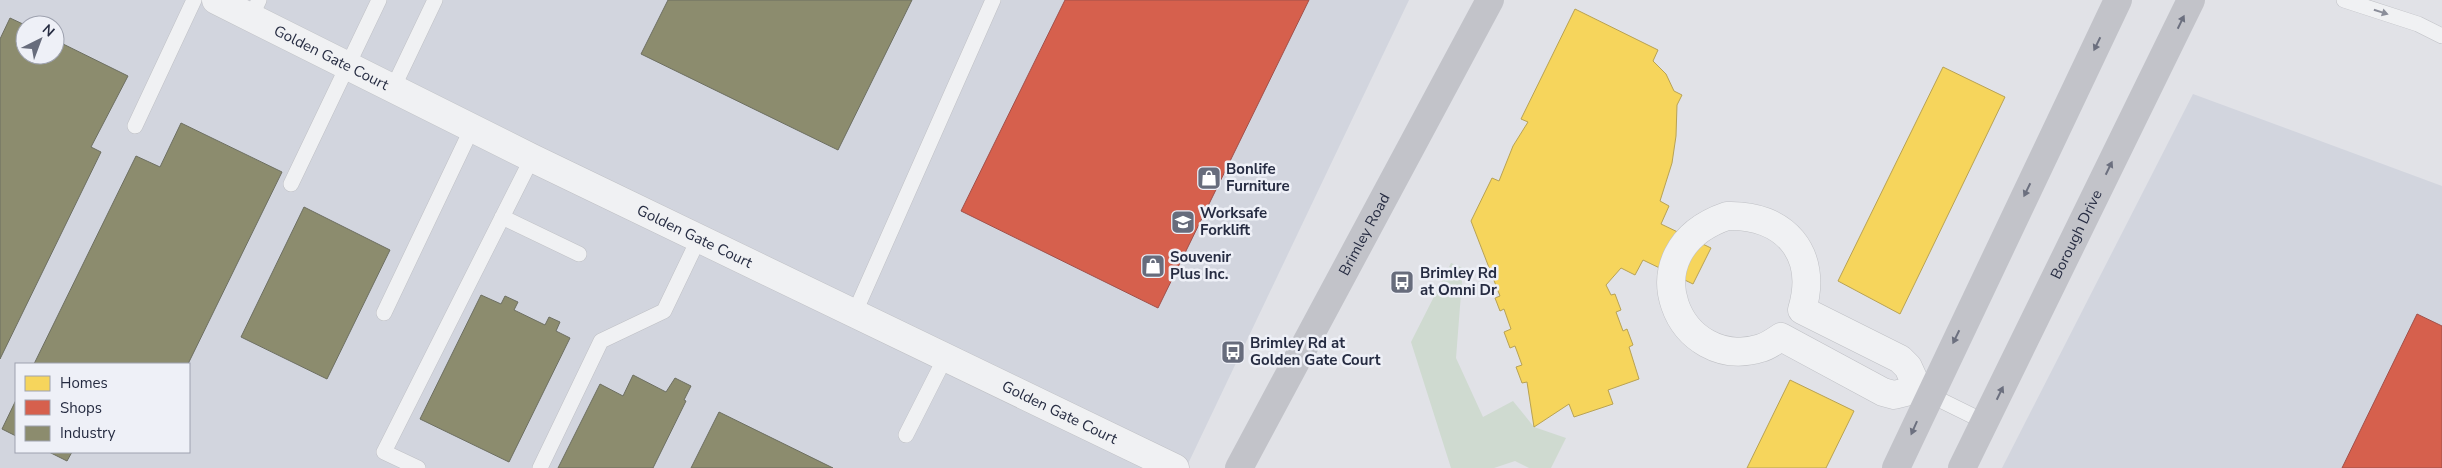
<svg xmlns="http://www.w3.org/2000/svg" width="2442" height="468" viewBox="0 0 2442 468" font-family="'Nunito Sans',sans-serif">
	<style>
		.built { fill: #d2d5de; fill-rule: evenodd }
		.green { fill: #cfdad0 }
		.homes { fill: #f6d55c; stroke: #b8a254 }
		.shops { fill: #d6604d; stroke: #a1504a }
		.industry { fill: #8c8c6e; stroke: #6d6f61 }
		.lines { fill: none; stroke-linecap: round; stroke-linejoin: round }
		.lane-casing { stroke: #bfc0c5; stroke-width: 16 }
		.street-casing { stroke: #bfc0c5; stroke-width: 29 }
		.lane { stroke: #f0f1f3; stroke-width: 15 }
		.street { stroke: #f0f1f3; stroke-width: 28 }
		.secondary { stroke: #c2c3c9; stroke-width: 28 }
		.oneway { fill: #8b8e9a }
		.oneway2 { fill: #6c707f }
		.labels { text-anchor: middle; stroke-width: 5; stroke-linejoin: round; paint-order: stroke }
		.street-label { font-size: 15px; fill: #262c42; stroke: #eef0f7 }
		.poi-label { font-size: 15px; font-weight: bold; fill: #262c42; stroke: #eef0f7; text-anchor: start }
	</style>
	<rect width="100%" height="100%" fill="#e1e2e7"/>
	<path class="built" d="M0,0h1409l-223,468h-1186zM25,25h30v30h-30zM16,364h173v88h-173z
		M2193,94l249,92v282h-440z"/>
	<path class="green" d="M1451,263l12,5 -7,90 27,59 30,-16 21,26 32,11 -15,30h-22l-14,-7 -21,7h-43l-40,-126z"/>
	<path class="homes" d="M1575,9l83,41 -5,11 13,13 8,17 8,4 -5,10 -1,31 -4,27 -12,38 9,5 -8,18 50,24 -18,36 -50,-24 -8,15 -14,-7 -15,17 5,10 4,-1 6,16 -5,2 7,19 4,-2 6,16 -4,2 10,32 -31,11 5,14 -39,13 -5,-13 -35,23 -7,-45 -5,1 -6,-16 6,-2 -7,-19 -5,2 -6,-16 7,-3 -7,-20 -4,2 -5,-13 5,-2 -29,-75 21,-43 7,3 14,-35 15,-24 -7,-3z
		M1943,67l62,30 -105,217 -62,-33z
		M1790,380l64,31 -28,57h-79z"/>
	<path class="shops" d="M1065,0h244l-151,308 -197,-97z
		M2417,314l25,12v142h-100z"/>
	<path class="industry" d="M668,0h244l-74,150 -197,-96z
		M10,18l15,7v30h30v-15l73,36 -37,71 10,5 -101,207v-320z
		M181,123l101,49 -94,192h-154l102,-208 24,11z
		M304,207l86,43 -63,129 -86,-42z
		M481,295l20,9 4,-8 13,6 -4,8 31,15 4,-8 11,5 -4,9 14,7 -61,124 -89,-43z
		M633,375l33,17 9,-14 16,8 -7,14 2,1 -33,67h-95l42,-84 23,12z
		M16,400v36l-14,-7z
		M719,412l114,56h-142z
		M49,452h23l-5,9z"/>
	<g class="lines">
		<g class="lane-casing">
			<path id="lane" d="M2344,0l74,24 24,12
				M251,17l8,-17
				M393,88l42,-88
				M135,126l59,-126
				M291,184l88,-184
				M502,217l77,37
				M855,312l138,-312
				M384,313l88,-185
				M1924,392l61,30
				M906,435l40,-79
				M418,468l-34,-16 148,-294
				M540,468l61,-127 63,-30 35,-73"/>
		</g>
		<g class="street-casing">
			<g id="street">
				<path id="s1" d="M216,0l316,158 643,310"/>
				<path d="M1727,216c57,-2 92,37 75,94l98,49 8,8 10,22 -24,6 -11,-3 -102,-55c-6,4 -13,9 -20,11 -82,26 -136,-97 -34,-132z"/>
			</g>
		</g>
		<use href="#lane" class="lane"/>
		<use href="#street" class="street"/>
		<g class="secondary">
			<path id="s2" d="M1239,468l251,-468"/>
			<path d="M1896,468l222,-468"/>
			<path id="s3" d="M1962,468l229,-468"/>
		</g>
	</g>
	<defs><path id="oneway-solid" d="M-6-.8H1V-3.2L6.5 0L1 3.2V.8H-6Z" transform="scale(1.25)"/></defs>
	<use class="oneway" href="#oneway-solid" transform="translate(2381 12) rotate(18)"/>
	<g class="oneway2">
		<use href="#oneway-solid" transform="translate(2181 22) rotate(-64)"/>
		<use href="#oneway-solid" transform="translate(2097 44) rotate(116)"/>
		<use href="#oneway-solid" transform="translate(2109 168) rotate(-64)"/>
		<use href="#oneway-solid" transform="translate(2027 190) rotate(116)"/>
		<use href="#oneway-solid" transform="translate(1956 337) rotate(116)"/>
		<use href="#oneway-solid" transform="translate(2000 393) rotate(-64)"/>
		<use href="#oneway-solid" transform="translate(1914 428) rotate(114)"/>
	</g>
	<defs>
		<g id="shop-square" transform="scale(1.25)"><rect x="-9" y="-9" width="18" height="18" rx="4" fill="#676c7c" stroke="#eef0f7"/><path d="M-5-2.5h2.3a2.7 3.5 0 0 1 5.4 0H5L5.5 6h-11ZM-1.5-2.5h3a1.5 2.3 0 0 0-3 0Z" fill="#fff"/></g>
		<g id="university-square" transform="scale(1.25)"><rect x="-9" y="-9" width="18" height="18" rx="4" fill="#676c7c" stroke="#eef0f7"/><path d="M0-5L7-2L0 1L-7-2ZM-4 1L0 2.5L4 1V4Q0 6-4 4Z" fill="#fff"/></g>
		<g id="bus-square" transform="scale(1.25)"><rect x="-9" y="-9" width="18" height="18" rx="4" fill="#676c7c" stroke="#eef0f7"/><path d="M-5-6H5V4H4V6H2V4H-2V6H-4V4H-5ZM-3.5-4V0h7V-4ZM-3.5 1.2v1.5H-2V1.2ZM2 1.2v1.5H3.5V1.2Z" fill="#fff"/></g>
	</defs>
	<g fill-rule="evenodd">
		<use href="#shop-square" x="1209" y="178"/>
		<use href="#university-square" x="1183" y="222"/>
		<use href="#shop-square" x="1153" y="266"/>
		<use href="#bus-square" x="1402" y="282"/>
		<use href="#bus-square" x="1233" y="352"/>
	</g>
	<g class="labels">
		<g class="street-label">
			<text dy="5" stroke="none"><textPath href="#s1" startOffset="129">Golden Gate Court</textPath></text>
			<text dy="5" stroke="none"><textPath href="#s2" startOffset="265">Brimley Road</textPath></text>
			<text dy="5" stroke="none"><textPath href="#s3" startOffset="260">Borough Drive</textPath></text>
			<text dy="5" stroke="none"><textPath href="#s1" startOffset="534">Golden Gate Court</textPath></text>
			<text dy="5" stroke="none"><textPath href="#s1" startOffset="939">Golden Gate Court</textPath></text>
		</g>
		<g class="poi-label">
			<text x="1226" y="174">Bonlife<tspan x="1226" dy="17">Furniture</tspan></text>
			<text x="1200" y="218">Worksafe<tspan x="1200" dy="17">Forklift</tspan></text>
			<text x="1170" y="262">Souvenir<tspan x="1170" dy="17">Plus Inc.</tspan></text>
			<text x="1420" y="278">Brimley Rd<tspan x="1420" dy="17">at Omni Dr</tspan></text>
			<text x="1250" y="348">Brimley Rd at<tspan x="1250" dy="17">Golden Gate Court</tspan></text>
		</g>
	</g>
	<rect x="15" y="363" width="175" height="90" fill="#eef0f7" stroke="#9ea2af"/>
	<rect x="25" y="376" width="25" height="15" fill="#f6d55c" stroke="#9ea2af"/>
	<text x="60" y="388" font-size="15" fill="#262c42">Homes</text>
	<rect x="25" y="400" width="25" height="15" fill="#d6604d" stroke="#9ea2af"/>
	<text x="60" y="413" font-size="15" fill="#262c42">Shops</text>
	<rect x="25" y="426" width="25" height="15" fill="#8c8c6e" stroke="#9ea2af"/>
	<text x="60" y="438" font-size="15" fill="#262c42">Industry</text>
	<g transform="translate(40 40) rotate(42)"><circle r="24" fill="#eef0f7" stroke="#9ea2af"/>
	<path d="M0-4L9 19L0 12L-9 19Z" fill="#676c7c"/>
	<text y="-8" font-size="14" font-weight="bold" text-anchor="middle" fill="#262c42">N</text>
	</g>
</svg>
